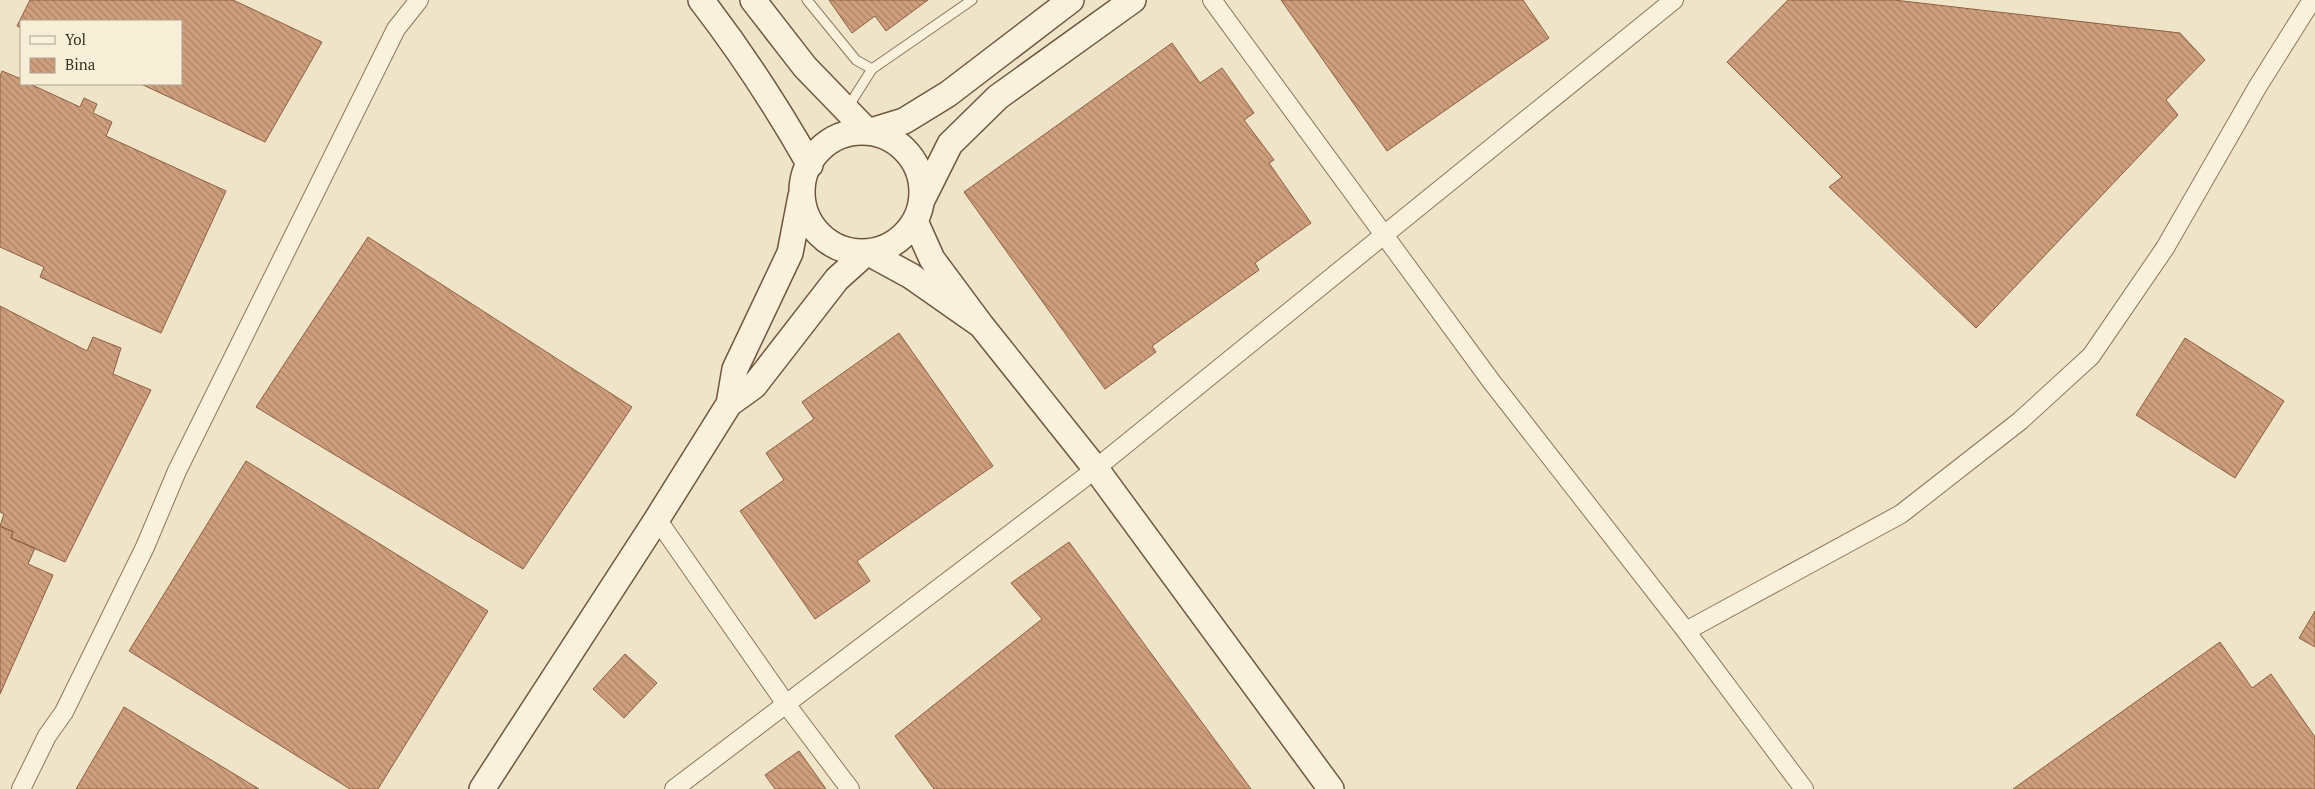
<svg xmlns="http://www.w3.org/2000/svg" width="2315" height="789" viewBox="0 0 2315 789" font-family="'PT Serif',serif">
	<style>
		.building { fill: url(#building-back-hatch); stroke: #8d5f41 }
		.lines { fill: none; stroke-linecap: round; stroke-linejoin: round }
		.lane-casing { stroke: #8d765c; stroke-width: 11 }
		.street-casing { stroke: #8d765c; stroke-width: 20 }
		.secondary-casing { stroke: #6f573f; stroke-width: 28 }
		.lane { stroke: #faf1dc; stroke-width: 9 }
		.street { stroke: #faf1dc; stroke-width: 18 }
		.secondary { stroke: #faf1dc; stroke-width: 25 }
	</style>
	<defs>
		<pattern id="building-back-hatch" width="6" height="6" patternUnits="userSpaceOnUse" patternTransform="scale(1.25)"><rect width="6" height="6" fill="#cf9f7d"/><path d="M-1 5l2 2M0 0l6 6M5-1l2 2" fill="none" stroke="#a98266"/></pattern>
	</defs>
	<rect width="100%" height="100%" fill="#f0e4c8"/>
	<path class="building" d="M30,0h203l89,42 -57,100 -124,-58h40v-63h-160v7l-4,-2z
		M829,0h99l-42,31 -11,-15 -23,17z
		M1281,0h242l26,38 -162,113z
		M1788,0h106l286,33 25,27 -39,40 12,15 -202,213 -147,-141 13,-10 -115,-115z
		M1172,43l28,40 22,-15 32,45 -10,7 30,40 -5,3 42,60 -56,40 4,7 -107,76 4,6 -51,37 -141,-197z
		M2,71l19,8v5h9l50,23 4,-9 13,6 -4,9 19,9 -6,14 120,55 -65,142 -121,-56 4,-10 -44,-20v-171z
		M368,237l264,170 -109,162 -267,-162z
		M0,306l87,45 6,-14 28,11 -8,26 38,16 -86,172 -54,-24 2,-6 -13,-6 4,-12 -4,-2z
		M899,333l94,133 -136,95 13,20 -55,38 -75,-108 44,-31 -18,-27 48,-34 -12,-17z
		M2185,338l99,63 -49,77 -99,-63z
		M246,461l242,150 -110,178h-28l-221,-138z
		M0,526l13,6 -2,6 24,10 -7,16 25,11 -53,119z
		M1069,542l182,247h-317l-39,-53 147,-117 -31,-36z
		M2315,611v36l-16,-9z
		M2220,642l32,46 19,-14 44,63v52h-302z
		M625,654l32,29 -33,35 -31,-29z
		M124,707l135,82h-183z
		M799,751l27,38h-51l-10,-14z"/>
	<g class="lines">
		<g class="lane-casing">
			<path id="lane" d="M807,0l49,60 16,9
				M848,107l24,-38 100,-69"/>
		</g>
		<g class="street-casing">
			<path id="street" d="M1212,0l279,381 195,250 118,158
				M657,519l129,185 64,85
				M1686,631l215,-117 119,-93 71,-65 74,-108 93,-162 54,-86
				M21,789l26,-53 17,-24 81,-165 32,-76 219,-442 23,-29
				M674,789l410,-311 590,-478"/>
		</g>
		<g class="secondary-casing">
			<path id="secondary" d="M701,0c41,53 76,107 109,165
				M753,0l52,67 63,65 36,-11 44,-27 123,-94
				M802 192a60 60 0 1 1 120 0a60 60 0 1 1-120 0Z
				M921,202l29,-58 48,-47 135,-97
				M981,325l115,144 235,320
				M729,404l6,-35 55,-116 11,-57
				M482,789l175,-270 72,-115 25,-18 83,-107 30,-27 44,24 70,49 -49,-66 -17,-38"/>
		</g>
		<use href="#lane" class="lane"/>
		<use href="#street" class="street"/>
		<use href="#secondary" class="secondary"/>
	</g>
	<rect x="20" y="20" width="162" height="65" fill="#f7eed8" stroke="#ada18e"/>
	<rect x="30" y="36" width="25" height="8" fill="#faf1dc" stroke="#ada18e"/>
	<text x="65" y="45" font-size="15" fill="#3d2e20">Yol</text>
	<rect x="30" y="58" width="25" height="15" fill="url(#building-back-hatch)" stroke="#ada18e"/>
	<text x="65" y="70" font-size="15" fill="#3d2e20">Bina</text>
</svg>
